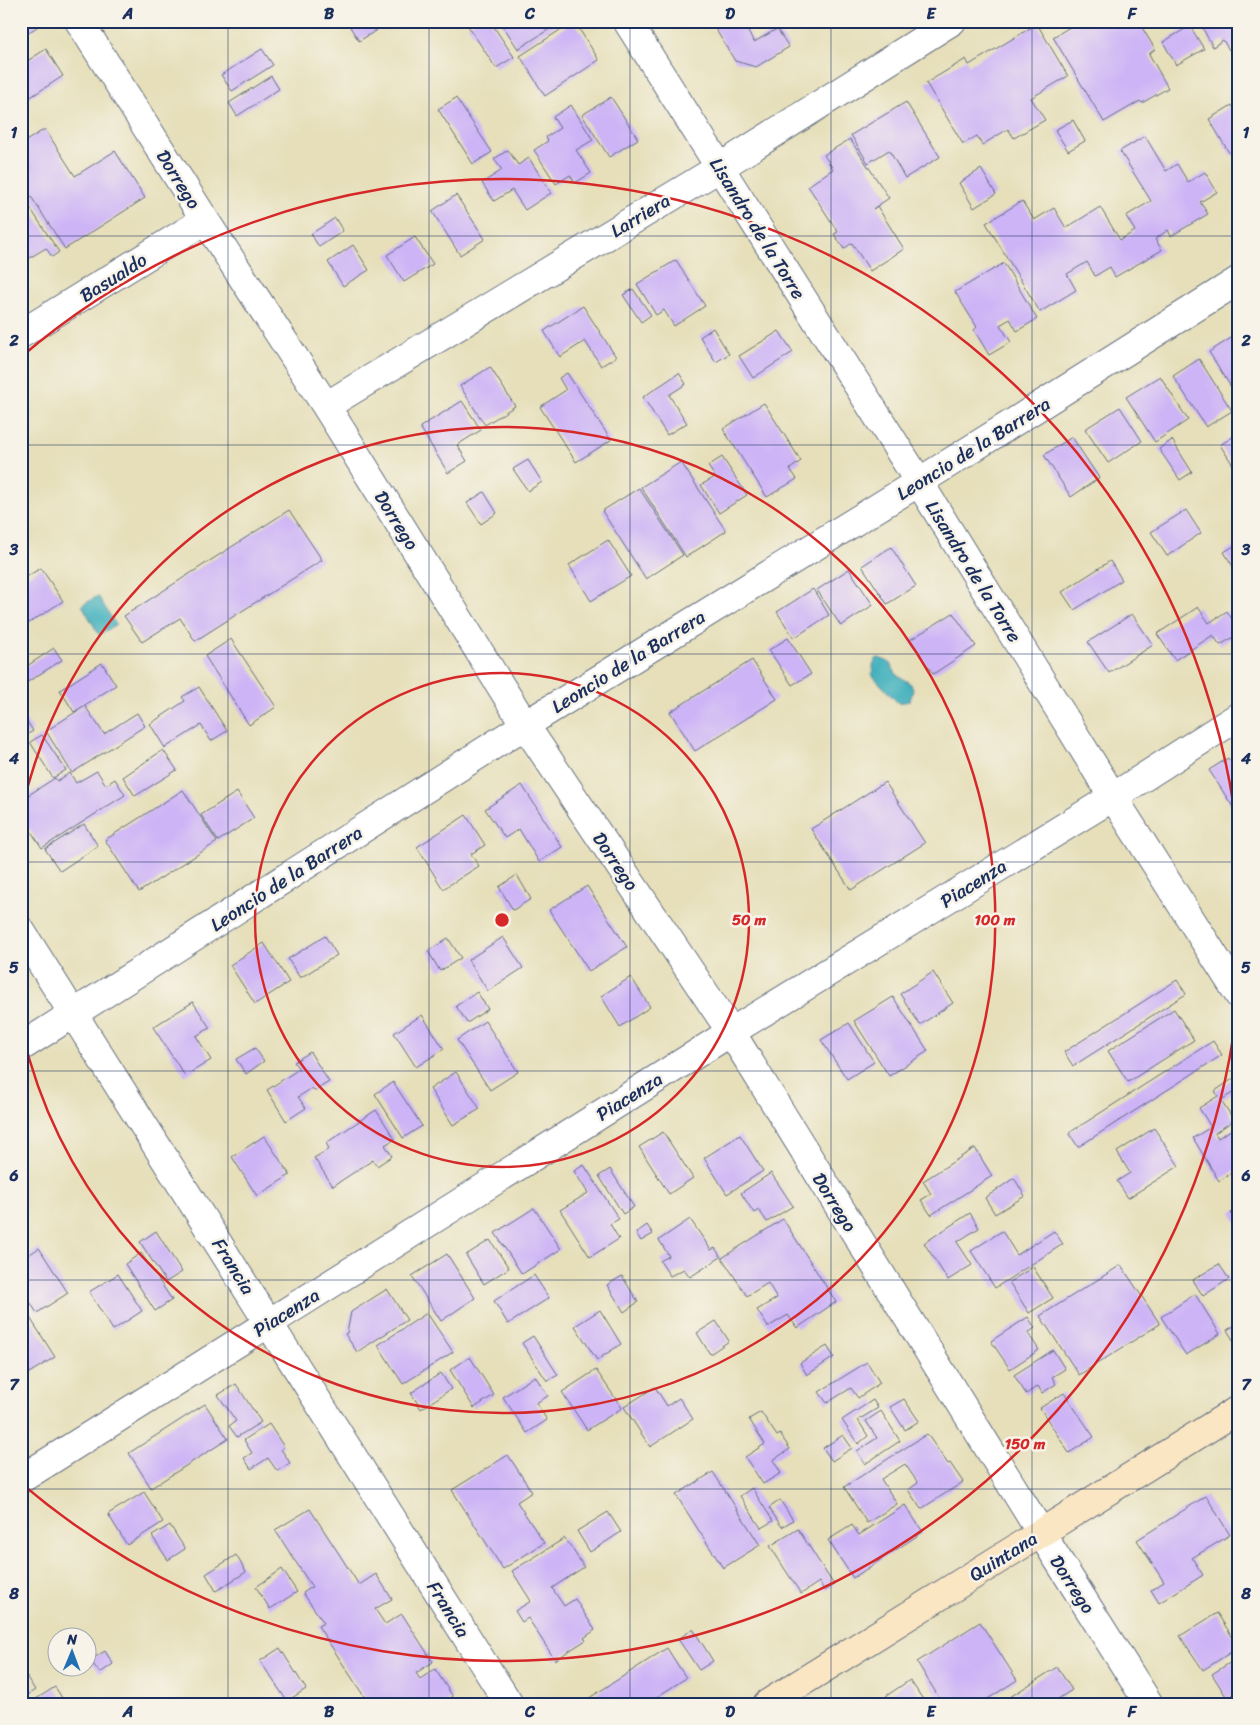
<svg xmlns="http://www.w3.org/2000/svg" width="1260" height="1725" viewBox="0 0 1260 1725" font-family="Sriracha,sans-serif">
	<style>
		.water { fill: #42b1bd; stroke: #2e708e }
		.building { fill: #cdb4f6 }
		.lines { fill: none; stroke-linecap: round; stroke-linejoin: round }
		.street-casing { stroke: #626d7e; stroke-width: 30 }
		.secondary-casing { stroke: #626d7e; stroke-width: 30 }
		.street { stroke: #fff; stroke-width: 28 }
		.secondary { stroke: #fbe6c4; stroke-width: 28 }
		.grid { fill: none; stroke: #1b2f5e; stroke-width: 1; stroke-opacity: 0.55 }
		.ring { fill: none; stroke: #d62828; stroke-width: 2.5 }
		.labels { text-anchor: middle; stroke-width: 5; stroke-linejoin: round; paint-order: stroke }
		.street-label { font-size: 19px; fill: #1b2f5e; stroke: #f7f3e8 }
		.centre { fill: #d62828; stroke: #f7f3e8; stroke-width: 2.5 }
		.ring-label { font-size: 15px; text-anchor: middle; font-weight: bold; fill: #d62828; stroke: #f7f3e8; stroke-width: 5; stroke-linejoin: round; paint-order: stroke }
		.neatline { fill: none; stroke: #1b2f5e; stroke-width: 2 }
		.grid-label { font-size: 16px; text-anchor: middle; font-weight: bold; fill: #1b2f5e }
	</style>
	<rect width="100%" height="100%" fill="#f7f3e8"/>
	<filter id="ink" filterUnits="userSpaceOnUse"><feTurbulence type="fractalNoise" baseFrequency=".02" numOctaves="2"/><feDisplacementMap in="SourceGraphic" scale="10" xChannelSelector="R" yChannelSelector="G"/><feConvolveMatrix kernelMatrix="1 2 1 2 8 2 1 2 1" color-interpolation-filters="sRGB"/></filter>
	<filter id="wash" filterUnits="userSpaceOnUse"><feTurbulence type="fractalNoise" baseFrequency=".0096" numOctaves="4" result="noise"/><feDisplacementMap in="SourceGraphic" scale="20" xChannelSelector="R" yChannelSelector="G"/><feGaussianBlur stdDeviation="1.12" result="paint"/><feColorMatrix in="noise" values="0 0 0 0 0 0 0 0 0 0 0 0 0 0 0 0 0 1.4 0 .05"/><feComposite in="paint" operator="in"/></filter>
	<g filter="url(#wash)">
		<rect width="100%" height="100%" fill="#e6dfba"/>
		<path class="water" d="M98,596l18,29 -17,10 -17,-30z
			M879,658l10,4 8,13 14,9 2,6 -3,11 -12,2 -26,-28 1,-9 3,-7z"/>
		<g id="blocks">
			<path class="building" d="M21,21h13l3,6 -16,10z
				M360,21h11l6,9 -18,11 -9,-14z
				M475,21h15l24,36 -18,11 -28,-42z
				M500,21h62l-44,28z
				M574,21l25,39 -54,36 -25,-40z
				M719,21h23l12,21 23,-13 12,18 -33,20 -21,-6 -22,-36z
				M1067,21h71l17,28 -6,5 19,34 -26,15 -2,-2 -36,21 -51,-85 17,-10z
				M1212,21h27v23l-10,6 -6,-10 -10,7 -10,-18 10,-6z
				M1037,24l31,52 -37,22 14,22 -31,18 -6,-9 -26,16 -5,-9 -14,8 -37,-61 40,-24 3,6z
				M1190,26l14,23 -28,16 -13,-23z
				M46,49l17,27 -37,24 -5,-6v-29z
				M262,49l11,16 -41,26 -11,-16z
				M271,76l8,13 -42,27 -8,-13z
				M611,97l27,42 -29,18 -27,-42z
				M456,98l36,54 -19,12 -35,-55z
				M906,102l34,55 -35,21 -16,-28 -21,13 -17,-28z
				M571,105l22,35 -17,10 15,23 -16,10 -5,-8 -14,9 -22,-34 14,-9 -2,-4 14,-9 -7,-11z
				M1232,105l7,11v35l-8,5 -22,-37z
				M1073,120l12,21 -17,10 -13,-21z
				M45,129l30,47 40,-25 30,47 -80,51 -44,-68v-37z
				M1145,136l21,35 11,-7 11,18 17,-10 12,20 -17,10 8,12 -37,22 -3,-6 -13,9 7,11 -47,27 -5,-10 -15,9 -8,-14 -20,12 9,16 -36,22 -54,-89 36,-22 12,19 20,-12 12,20 34,-21 20,33 15,-9 -9,-15 25,-15 -31,-50z
				M850,139l39,59 -16,11 4,-3 27,43 -34,22 -18,-28 -8,6 -10,-15 4,-2 -30,-46 25,-17 -9,-14z
				M508,150l10,15 11,-7 22,35 -26,17 -13,-20 -18,11 -12,-18 20,-13 -8,-11z
				M981,169l15,25 -22,14 -15,-25z
				M21,194l38,58 -7,5 -6,-9 -25,15z
				M456,195l29,44 -25,16 -28,-44z
				M335,218l8,13 -24,16 -8,-13z
				M415,237l18,27 -29,18 -17,-27z
				M353,245l16,25 -26,16 -15,-24z
				M676,260l29,46 -31,20 -10,-16 -8,5 -19,-31z
				M1004,263l33,56 -20,12 -7,-12 -10,6 11,17 -22,13 -15,-25 3,-3 -22,-35z
				M633,289l18,26 -10,7 -18,-27z
				M583,306l33,51 -15,9 -16,-25 -25,16 -16,-26z
				M713,328l16,26 -13,8 -16,-25z
				M779,331l14,21 -40,26 -14,-22z
				M1239,333v58l-4,2 -26,-41z
				M1199,359l33,52 -26,16 -33,-51z
				M490,367l25,39 -30,19 -25,-39z
				M567,373l44,67 -35,22 -36,-55 26,-17 -7,-12z
				M679,373l7,11 -17,11 18,28 -20,12 -24,-38z
				M1160,376l28,44 -33,22 -29,-45z
				M462,401l19,29 -24,15 10,16 -19,12 -28,-46z
				M764,403l37,58 -11,8 7,10 -30,18 -44,-68z
				M1120,407l22,34 -34,22 -23,-34z
				M1239,433v32l-4,3 -15,-23z
				M1072,437l27,41 -28,19 -27,-42z
				M1172,440l20,32 -12,8 -21,-31z
				M722,457l25,38 -28,18 -18,-28 14,-8 -7,-11z
				M528,460l14,22 -14,9 -15,-22z
				M681,462l45,69 -40,26 -45,-70z
				M639,488l44,67 -37,24 -44,-68z
				M484,492l13,21 -16,11 -14,-21z
				M289,510l33,50 -127,81 -15,-23 -38,24 -18,-26z
				M1186,510l15,23 -34,23 -16,-24z
				M608,540l23,36 -40,25 -22,-36z
				M1239,543v33l-15,-24z
				M891,547l25,39 -29,18 -25,-38z
				M1110,561l12,19 -48,30 -12,-18z
				M41,568l22,33 -34,22 -8,-12v-31z
				M849,569l24,36 -32,21 -24,-36z
				M813,589l16,26 -35,23 -17,-26z
				M1198,607l11,16 18,-12 12,19v4l-19,11 -7,-10 -38,25 -18,-26z
				M953,613l23,33 -43,28 -23,-34z
				M1132,614l21,31 -44,28 -21,-31z
				M788,638l23,36 -19,11 -23,-35z
				M231,639l45,68 -27,18 -44,-69z
				M54,648l8,12 -41,26v-16z
				M752,660l25,39 -82,52 -25,-39z
				M102,663l14,22 -42,27 -14,-22z
				M199,687l28,44 -16,10 -10,-16 -36,23 -15,-24 35,-23 -3,-4z
				M85,706l19,28 33,-21 8,13 -73,47 -26,-42z
				M21,712l12,19 -12,7z
				M42,735l24,35 -13,8 -23,-36z
				M163,750l14,20 -42,26 -12,-19z
				M1228,758l11,16v33l-4,3 -26,-40z
				M97,771l9,14 9,-6 10,16 -83,53 -21,-32v-16l34,-22 2,3 13,-8 6,10z
				M885,782l40,61 -74,47 -40,-61z
				M522,785l40,62 -23,15 -20,-33 -14,9 -20,-29z
				M183,790l34,52 -78,50 -34,-52z
				M237,792l17,26 -36,23 -17,-26z
				M466,815l19,30 -14,9 8,12 -36,23 -26,-42z
				M84,824l14,22 -38,25 -15,-22z
				M517,875l14,24 -18,11 -14,-23z
				M587,886l40,61 -38,24 -40,-61z
				M325,936l12,19 -37,23 -12,-19z
				M503,937l20,31 -35,23 -20,-31z
				M448,938l13,20 -21,13 -12,-20z
				M264,943l25,39 -34,22 -25,-39z
				M933,972l20,31 -33,22 -20,-31z
				M631,977l19,30 -30,20 -19,-31z
				M1177,980l9,14 -113,72 -9,-14z
				M477,992l11,17 -21,14 -11,-17z
				M893,997l35,54 -39,25 -35,-55z
				M193,1002l17,26 -14,8 15,24 -26,16 -32,-49z
				M1174,1009l20,31 -66,42 -20,-31z
				M422,1015l22,34 -28,18 -22,-34z
				M485,1021l33,51 -28,18 -33,-50z
				M849,1023l25,39 -27,17 -26,-39z
				M1213,1041l9,14 -144,92 -9,-14z
				M255,1048l9,13 -18,13 -10,-15z
				M310,1052l19,30 -15,9 -2,-3 -14,9 8,11 -20,13 -19,-31 32,-21 -5,-7z
				M456,1072l24,37 -27,16 -23,-36z
				M1237,1076l2,3v10l-18,11 13,20 -19,13 3,5 21,-13v43l-20,13 -26,-43 18,-11 -12,-19 19,-12 -3,-5z
				M393,1082l29,44 -19,12 -28,-44z
				M376,1110l19,29 -10,6 7,11 -15,10 -4,-6 -40,26 -19,-28 15,-9 -3,-6z
				M1154,1128l25,38 -51,32 -11,-17 13,-8 -13,-21z
				M663,1132l30,46 -24,16 -30,-47z
				M740,1135l23,36 -36,23 -23,-36z
				M264,1136l26,39 -33,21 -25,-39z
				M975,1148l17,28 -61,39 -10,-15 10,-6 -8,-13z
				M584,1165l35,54 -9,5 9,15 -29,18 -30,-47 28,-17 -14,-22z
				M610,1169l24,38 -11,7 -24,-38z
				M771,1173l22,33 -26,16 -8,-12 -5,3 -13,-20z
				M1014,1178l11,18 -30,18 -10,-16z
				M534,1208l27,41 -39,25 -27,-41z
				M1239,1208v18l-8,-13z
				M970,1213l9,15 -22,14 15,23 -24,15 -24,-37z
				M690,1219l21,31 4,-2 6,9 -31,20 -6,-8 -14,7 -10,-15 9,-5 -10,-16z
				M783,1219l53,83 -39,26 -9,-13 -20,12 -11,-17 20,-12 -9,-15 -21,13 -25,-38z
				M647,1225l6,9 -12,7 -5,-8z
				M156,1231l26,41 -16,10 -26,-40z
				M1002,1231l15,24 37,-24 9,13 -68,44 -24,-37z
				M490,1240l19,28 -25,16 -18,-29z
				M39,1248l29,45 -31,20 -16,-25v-28z
				M141,1253l31,47 -17,11 -30,-47z
				M447,1254l28,44 -34,23 -29,-45z
				M1219,1264l10,15 -26,17 -10,-16z
				M1121,1265l39,59 -81,51 -39,-59z
				M1033,1267l20,31 -24,15 -20,-31z
				M118,1274l24,37 -29,19 -24,-38z
				M534,1275l15,23 -41,26 -14,-23z
				M622,1276l16,26 -14,10 -17,-27z
				M387,1289l20,31 -50,32 -12,-18 2,-1 4,-21z
				M1195,1294l25,40 -34,21 -25,-38z
				M25,1310l30,47 -34,21v-66z
				M600,1310l21,34 -24,16 -22,-34z
				M427,1313l26,39 -50,32 -25,-39z
				M1028,1317l7,11 -7,5 11,17 -29,19 -19,-28z
				M716,1321l13,20 -19,13 -13,-21z
				M1239,1323v18l-4,2 -8,-13z
				M533,1336l25,39 -11,6 -25,-38z
				M827,1346l7,11 -27,18 -7,-12z
				M1053,1350l12,19 -13,8 4,7 -14,9 -4,-7 -12,8 -12,-19z
				M470,1357l24,38 -20,13 -24,-38z
				M867,1362l13,21 -22,15 -7,-10 -24,15 -8,-11z
				M596,1370l26,38 -35,22 -25,-38z
				M441,1373l10,16 -30,20 -10,-16z
				M535,1376l13,20 -12,7 11,17 -20,13 -24,-36z
				M236,1384l25,38 -24,15 -8,-11 7,-5 -18,-26z
				M655,1387l12,19 12,-8 14,21 -43,28 -26,-40z
				M1064,1393l30,44 -25,16 -29,-45z
				M904,1399l15,22 -14,9 -15,-23z
				M873,1400l5,8 -20,12 10,16 -10,8 -16,-24z
				M205,1404l23,35 -77,49 -22,-35z
				M881,1411l19,30 -35,23 -8,-13 20,-13 -11,-17z
				M761,1412l16,24 3,-2 10,15 -17,11 8,13 -18,11 -18,-27 20,-13 -16,-25z
				M269,1424l15,23 -3,2 9,14 -13,8 -9,-13 -17,11 -7,-11 8,-5 -8,-13z
				M927,1434l21,30 2,-1 13,19 -42,27 -13,-19 10,-7 -13,-19 -24,15 16,25 -30,19 -23,-36z
				M843,1435l9,13 -20,13 -9,-13z
				M508,1455l24,37 -15,10 27,41 -41,26 -51,-79z
				M713,1472l47,73 -37,23 -47,-73z
				M752,1488l21,33 -12,7 -21,-32z
				M144,1492l19,30 -36,23 -19,-31z
				M1206,1496l24,39 -38,23 11,17 -44,28 -8,-13 13,-8 -27,-42z
				M780,1500l13,20 -11,7 -13,-19z
				M905,1505l18,27 -70,46 -25,-38 24,-15 7,10z
				M310,1509l49,76 17,-11 16,25 -17,10 10,15 17,-10 31,48 -17,11 4,6 15,-10 18,28 -11,7h-73l-51,-78 6,-3 -21,-30 9,-6 -37,-57z
				M608,1512l13,20 -31,20 -13,-21z
				M170,1525l15,24 -17,11 -16,-24z
				M798,1529l36,56 -9,6 -6,-9 -18,12 -31,-48z
				M565,1538l19,29 -32,21 12,18 11,-7 20,31 -11,8 2,2 -31,20 -27,-42 -6,4 -7,-11 16,-10 -19,-30z
				M236,1555l10,17 -30,19 -10,-17z
				M282,1569l15,23 -27,17 -14,-22z
				M1217,1613l22,34 -36,23 -23,-34z
				M980,1622l37,58 -37,24h-37l-26,-42z
				M693,1629l20,32 -14,9 -21,-31z
				M280,1648l26,41 -19,12 -27,-40z
				M667,1648l19,30 -40,26h-66z
				M105,1651l8,13 -13,9 -10,-13z
				M1239,1657v33l-12,8 -15,-24z
				M1057,1667l15,23 -22,14h-36l-4,-7z
				M21,1668l14,22 -14,9z
				M910,1680l16,24h-35l-5,-8z
				M55,1687l11,17h-38z"/>
		</g>
	</g>
	<g filter="url(#ink)">
		<use href="#blocks" fill-opacity="0" stroke="#626d7e" stroke-width="1"/>
		<g class="lines">
			<g class="street-casing">
				<path id="street" d="M79,21l126,199 121,186 199,319 206,307 310,501 108,171
					M627,21l292,461 194,315 126,198
					M21,334l184,-114
					M326,406l393,-238 233,-147
					M21,931l488,773
					M21,1047l504,-322 394,-243 320,-202
					M21,1479l710,-447 382,-235 126,-81"/>
			</g>
			<g class="secondary-casing">
				<path id="secondary" d="M767,1704l472,-295"/>
			</g>
			<use href="#street" class="street"/>
			<use href="#secondary" class="secondary"/>
		</g>
	</g>
	<path class="grid" d="M228,21v1683M429,21v1683M630,21v1683M831,21v1683M1032,21v1683M21,236h1218M21,445h1218M21,654h1218M21,862h1218M21,1071h1218M21,1280h1218M21,1489h1218"/>
	<g class="ring">
		<circle cx="502" cy="920" r="247"/>
		<path d="M22 809A493 493 0 1 1 22 1031"/>
		<path d="M1239 991A740 740 0 0 1 21 1483M21 357A740 740 0 0 1 1239 849"/>
	</g>
	<g class="labels">
		<g class="street-label">
			<text transform="translate(179 179) rotate(58)" y="7">Dorrego</text>
			<text transform="translate(640 215) rotate(-31)" y="7">Larriera</text>
			<text transform="translate(758 228) rotate(58)" y="7">Lisandro de la Torre</text>
			<text transform="translate(113 277) rotate(-32)" y="7">Basualdo</text>
			<text transform="translate(973 448) rotate(-32)" y="7">Leoncio de la Barrera</text>
			<text transform="translate(397 520) rotate(58)" y="7">Dorrego</text>
			<text transform="translate(974 571) rotate(58)" y="7">Lisandro de la Torre</text>
			<text transform="translate(628 661) rotate(-32)" y="7">Leoncio de la Barrera</text>
			<text transform="translate(616 861) rotate(56)" y="7">Dorrego</text>
			<text transform="translate(286 878) rotate(-33)" y="7">Leoncio de la Barrera</text>
			<text transform="translate(973 883) rotate(-32)" y="7">Piacenza</text>
			<text transform="translate(629 1096) rotate(-32)" y="7">Piacenza</text>
			<text transform="translate(835 1202) rotate(58)" y="7">Dorrego</text>
			<text transform="translate(234 1266) rotate(58)" y="7">Francia</text>
			<text transform="translate(286 1312) rotate(-32)" y="7">Piacenza</text>
			<text transform="translate(1003 1556) rotate(-32)" y="7">Quintana</text>
			<text transform="translate(1073 1584) rotate(57)" y="7">Dorrego</text>
			<text transform="translate(449 1609) rotate(58)" y="7">Francia</text>
		</g>
	</g>
	<circle cx="502" cy="920" r="8" class="centre"/>
	<g class="ring-label">
		<text x="749" y="925">50 m</text>
		<text x="995" y="925">100 m</text>
		<text x="1025" y="1449">150 m</text>
	</g>
	<rect width="1260" height="1725" fill="none" stroke="#f7f3e8" stroke-width="55"/>
	<g transform="translate(72 1652) rotate(1)"><circle r="24" fill="#f7f3e8" stroke="#9fa5b1"/>
	<path d="M0-4L9 19L0 12L-9 19Z" fill="#1f6fb2"/>
	<text y="-8" font-size="14" font-weight="bold" text-anchor="middle" fill="#1b2f5e">N</text>
	</g>
	<rect x="28" y="28" width="1204" height="1670" class="neatline"/>
	<g class="grid-label">
		<text x="128" y="19">A</text>
		<text x="329" y="19">B</text>
		<text x="530" y="19">C</text>
		<text x="730" y="19">D</text>
		<text x="931" y="19">E</text>
		<text x="1132" y="19">F</text>
		<text x="14" y="138">1</text>
		<text x="1246" y="138">1</text>
		<text x="14" y="346">2</text>
		<text x="1246" y="346">2</text>
		<text x="14" y="555">3</text>
		<text x="1246" y="555">3</text>
		<text x="14" y="764">4</text>
		<text x="1246" y="764">4</text>
		<text x="14" y="973">5</text>
		<text x="1246" y="973">5</text>
		<text x="14" y="1181">6</text>
		<text x="1246" y="1181">6</text>
		<text x="14" y="1390">7</text>
		<text x="1246" y="1390">7</text>
		<text x="14" y="1599">8</text>
		<text x="1246" y="1599">8</text>
		<text x="128" y="1717">A</text>
		<text x="329" y="1717">B</text>
		<text x="530" y="1717">C</text>
		<text x="730" y="1717">D</text>
		<text x="931" y="1717">E</text>
		<text x="1132" y="1717">F</text>
	</g>
</svg>
